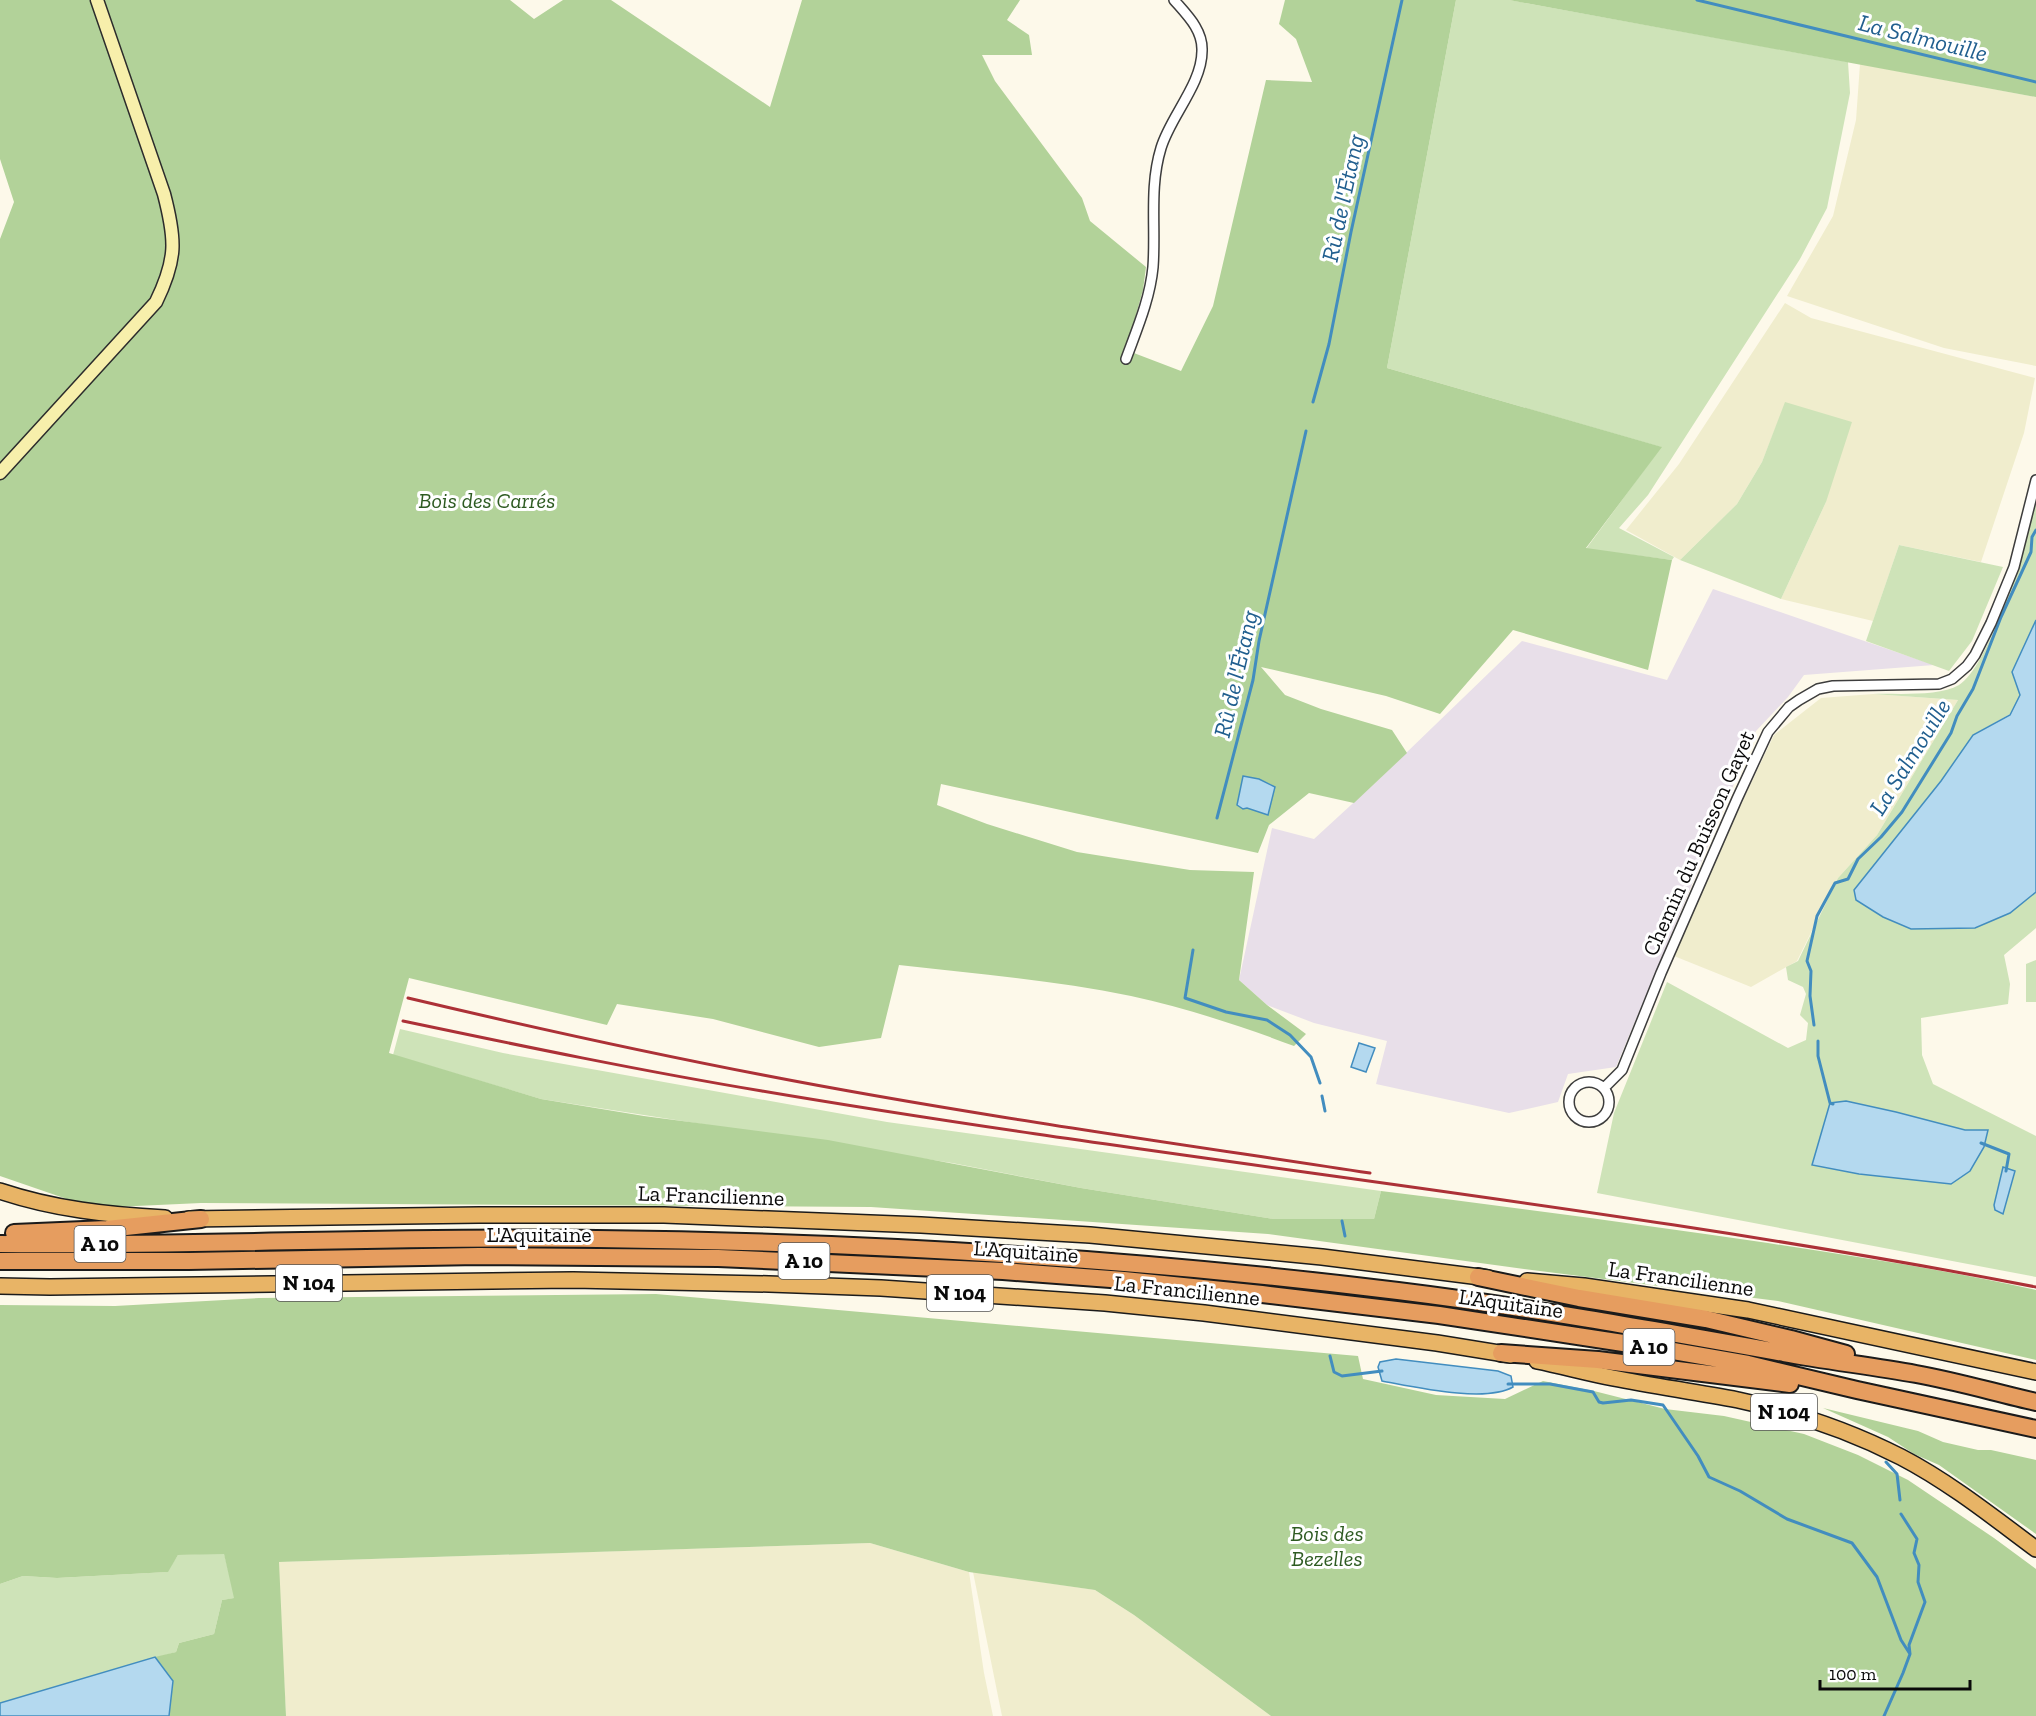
<svg xmlns="http://www.w3.org/2000/svg" width="2036" height="1716" viewBox="0 0 2036 1716" font-family="'Zilla Slab',serif">
	<style>
		.industrial { fill: #e8dfe9 }
		.farmland { fill: #f0edcd }
		.green { fill: #cee3b8; fill-rule: evenodd }
		.forest { fill: #b2d299 }
		.water { fill: #b4d9ef; stroke: #428dbf; stroke-width: 1.5 }
		.lines { fill: none; stroke-linecap: round; stroke-linejoin: round }
		.stream { stroke: #428dbf; stroke-width: 3 }
		.minor-casing { stroke: #3d3d3d; stroke-width: 12 }
		.secondary-casing { stroke: #2c2c2c; stroke-width: 15 }
		.trunk-casing { stroke: #1b1b1b; stroke-width: 18 }
		.motorway-casing { stroke: #1b1b1b; stroke-width: 20 }
		.minor { stroke: #fff; stroke-width: 9 }
		.secondary { stroke: #f7efab; stroke-width: 12 }
		.trunk { stroke: #e8b466; stroke-width: 15 }
		.motorway { stroke: #e69d5f; stroke-width: 16 }
		.rail { stroke: #ac3137; stroke-width: 3 }
		.labels { text-anchor: middle; stroke-width: 6; stroke-linejoin: round; paint-order: stroke }
		.shield { fill: #fff; stroke: #545454; stroke-width: 1.5 }
		.shield-label { font-size: 21px; font-weight: bold; fill: #0a0a0a }
		.park-label { font-size: 22px; font-style: italic; fill: #2e5b22; stroke: #fff }
		.street-label { font-size: 22px; fill: #0a0a0a; stroke: #fff }
		.water-label { font-size: 24px; font-style: italic; fill: #215f8f; stroke: #fff }
	</style>
	<rect width="100%" height="100%" fill="#fdf9ea"/>
	<path class="industrial" d="M1713,589l221,76 -130,10 -16,22 -32,34 -140,336 -48,7 -10,28 -49,11 -133,-29 11,-43 -73,-18 -47,-18 -28,-25 33,-152 42,11 62,-57 146,-141 145,39z"/>
	<path class="farmland" d="M1860,64l176,33v269l-92,-18 -157,-52 46,-80 23,-96z
		M1785,303l26,15 224,60 -11,55 -43,129 -82,-17 -26,76 -92,-22 45,-97 -41,-98 -23,58 -25,42 -57,56 -54,-30 53,-66z
		M1873,694l85,6 -81,135 -39,43 -41,83 -46,26 -77,-31 49,-114 51,-107 47,-37z
		M870,1543l99,29 15,101 9,43h-707l-8,-154z
		M973,1572l122,18 39,25 137,101h-269z"/>
	<path class="green" d="M1456,0h53l339,62 2,31 -23,115 -27,51 -152,236 -29,33 55,29 -2,3 -86,-11 75,-102 -274,-79z
		M1785,402l67,20 -26,80 -45,97 -101,-39 57,-56 25,-42z
		M2036,501v119l-24,52 8,23 -10,19 -37,21 -32,46 95,111v36l-32,27 6,29 -2,20 -87,14 1,37 11,29 103,52v141l-439,-84 17,-80 53,-131 121,66 18,-8 2,-17 -8,-8 6,-21 -3,-7 -15,-7 -2,-13 12,-6 40,-83 39,-43 81,-135 -85,-6c24,-1 65,3 86,-9 32,-19 67,-146 77,-184zM1846,1101l50,11 69,18h23l-4,18 -112,26h-13l-46,-9 17,-62z
		M1899,545l104,22 -31,74 -23,30 -83,-30z
		M2036,960v42h-10v-38z
		M400,1029l103,24 384,69 494,69 -7,28h-100l-193,-31 -129,-25 -411,-64 -148,-44z
		M224,1553l11,45 -13,2 -8,34 -35,9 -3,9 -176,51v-119l23,-8 34,2 110,-6 11,-17z"/>
	<path class="forest" d="M0,0h510l24,19 29,-19h48l159,107 32,-107h218l-13,20 22,15 3,20h-50l13,26 87,117 8,23 56,46 -3,23 -17,60 55,21 32,-65 53,-226 46,2 -16,-43 -17,-15 6,-24h171l-69,368 275,79 -76,101 86,12 -24,110 -135,-40 -73,84 -54,-18 -125,-29 24,28 36,14 71,21 15,23 -53,50 -45,-10 -40,32 -11,28 -317,-69 -4,21 50,19 90,28 113,18 64,2 -15,108 28,25 39,29 -12,12c-53,-20 -108,-38 -163,-50 -76,-16 -155,-22 -232,-31l-18,73 -62,9 -106,-28 -96,-15 -10,21 -198,-47 -20,75 152,46 103,17 184,24 253,48 193,31h100l7,-28c129,16 258,33 387,52 89,14 180,27 268,47v70l-258,-59 -254,-32 -256,-35 -397,-27 -670,-4 -108,5 -93,-32v-937l14,-37 -14,-43z
		M1509,0h527v97z
		M656,1294l702,62 5,23 73,16 69,4 38,-18 51,10 71,18 59,7 80,18 54,21 50,25 86,58 42,31v147h-765l-137,-101 -39,-25 -126,-18 -99,-29 -591,19 7,154h-117l4,-35 -18,-24 21,-5 3,-9 35,-9 8,-34 12,-2 -10,-44 -46,1 -10,17 -111,6 -34,-2 -23,8v-279l115,1 144,-8z
		M1823,1408l95,23 25,11 35,8h13l45,10v74l-97,-69 -25,-11 -26,-17z"/>
	<path class="water" d="M2036,620v272l-26,21 -35,15 -64,1 -28,-12 -27,-17 -2,-10 87,-109 32,-46 37,-20 10,-20 -8,-23z
		M1243,776l16,3 16,8 -7,28 -21,-7 -4,1 -6,-4z
		M1359,1043l16,5 -9,24 -15,-5z
		M1846,1101l50,11 69,18h23l-4,17 -14,24 -19,13 -92,-10 -47,-9 18,-62z
		M2003,1167l12,4 -12,43 -8,-4 -1,-5z
		M1396,1359l102,12 13,5 2,11c-28,16 -98,0 -131,-6l-4,-14 2,-5z
		M155,1657l18,24 -4,35h-169v-13z"/>
	<g class="lines">
		<path class="stream" d="M1697,0l339,82
			M1313,402l16,-58 22,-112 51,-232
			M1217,818l36,-138 6,-39 47,-210
			M1193,950l-8,48 41,14 41,8 23,15 21,22 9,26
			M1814,1025l-4,-29 1,-25 -4,-10 10,-45 18,-33 13,-4 10,-20 23,-22 21,-25 49,-79 6,-17 16,-27 28,-72 30,-65 1,-15 4,-7
			M1818,1041v15l12,47 3,1
			M1322,1096l3,15
			M1981,1143l28,11 -3,17
			M1342,1221l3,15
			M1330,1356l4,16 8,4 40,-5
			M1508,1384h42l43,8 6,10 4,1 28,-3 32,5 35,51 11,21 31,14 47,28 65,24 25,34 24,63 9,14
			M1886,1462l11,12 3,26
			M1884,1716l19,-43 7,-19 -1,-9 16,-43 -7,-20 1,-17 -5,-12 3,-14 -16,-25"/>
		<g class="minor-casing">
			<path id="minor" d="M1126,359c11,-30 24,-60 27,-92 3,-40 -4,-80 8,-119 9,-31 41,-64 41,-97 1,-21 -15,-36 -28,-51
				M1569 1102a20 20 0 1 1 40 0a20 20 0 1 1-40 0Z
				M1604,1088l18,-18 39,-97 76,-174 31,-67 21,-25 10,-7 19,-11 15,-3 106,-2 13,-5 15,-13 8,-11 16,-32 23,-56 22,-87"/>
		</g>
		<g class="secondary-casing">
			<path id="secondary" d="M0,473l156,-171c21,-43 20,-62 8,-108l-67,-194"/>
		</g>
		<g class="trunk-casing">
			<path id="trunk" d="M0,1191c54,18 108,24 165,27
				M189,1219l290,-4h185l257,10 169,10 232,22 166,21
				M1527,1281l57,5 164,24 288,62
				M0,1286l50,1 523,-7 196,4 112,4 224,15 99,10 233,30 74,12
				M1537,1361c25,5 50,12 76,17 41,8 83,14 125,22 56,12 112,31 163,57 48,25 92,60 135,92"/>
		</g>
		<g class="motorway-casing">
			<path id="motorway" d="M14,1233l93,-4 94,-10
				M0,1244c199,2 398,-8 597,-5 267,3 535,19 801,52 129,16 257,39 386,62 43,8 88,13 132,21 40,7 80,19 120,28
				M0,1261h189l290,-5 239,2 285,13 121,9 138,14 177,21 217,33 92,16 109,26 179,39
				M1478,1277l101,21 127,21 85,20 55,15
				M1501,1353l97,7 192,24"/>
		</g>
		<use href="#minor" class="minor"/>
		<use href="#secondary" class="secondary"/>
		<use href="#trunk" class="trunk"/>
		<use href="#motorway" class="motorway"/>
		<path class="rail" d="M408,998c118,28 236,54 355,77 201,39 404,67 607,98
			M403,1021c119,25 239,50 359,70 424,72 852,114 1274,196"/>
	</g>
	<g class="labels">
		<g class="shield">
			<rect x="74.5" y="1226" width="51" height="36" rx="4.5"/>
			<rect x="778.5" y="1243" width="51" height="36" rx="4.5"/>
			<rect x="276" y="1265" width="66" height="36" rx="4.5"/>
			<rect x="927" y="1275" width="66" height="36" rx="4.5"/>
			<rect x="1623.5" y="1329" width="51" height="36" rx="4.5"/>
			<rect x="1751" y="1394" width="66" height="36" rx="4.5"/>
		</g>
		<g class="shield-label">
			<text x="100" y="1251">A 10</text>
			<text x="804" y="1268">A 10</text>
			<text x="309" y="1290">N 104</text>
			<text x="960" y="1300">N 104</text>
			<text x="1649" y="1354">A 10</text>
			<text x="1784" y="1419">N 104</text>
		</g>
		<g class="park-label">
			<text x="487" y="508">Bois des Carrés</text>
			<text x="1327" y="1541">Bois des<tspan x="1327" dy="25">Bezelles</tspan></text>
		</g>
		<g class="street-label">
			<text transform="translate(1698 843) rotate(-66)" y="8">Chemin du Buisson Gayet</text>
			<text transform="translate(711 1195) rotate(2)" y="8">La Francilienne</text>
			<text x="539" y="1242">L'Aquitaine</text>
			<text transform="translate(1026 1251) rotate(4)" y="8">L'Aquitaine</text>
			<text transform="translate(1681 1278) rotate(8)" y="8">La Francilienne</text>
			<text transform="translate(1187 1290) rotate(6)" y="8">La Francilienne</text>
			<text transform="translate(1511 1303) rotate(8)" y="8">L'Aquitaine</text>
		</g>
		<g class="water-label">
			<text transform="translate(1923 38) rotate(14)" y="8">La Salmouille</text>
			<text transform="translate(1343 198) rotate(-78)" y="8">Rû de l'Étang</text>
			<text transform="translate(1236 674) rotate(-77)" y="8">Rû de l'Étang</text>
			<text transform="translate(1910 757) rotate(-58)" y="8">La Salmouille</text>
		</g>
	</g>
	<path d="M1820 1680v9h150v-9" fill="none" stroke="#0a0a0a" stroke-width="3"/>
	<text x="1829" y="1680" font-size="18" fill="#0a0a0a" stroke="#ffffff" stroke-width="4.5" paint-order="stroke">100 m</text>
</svg>
